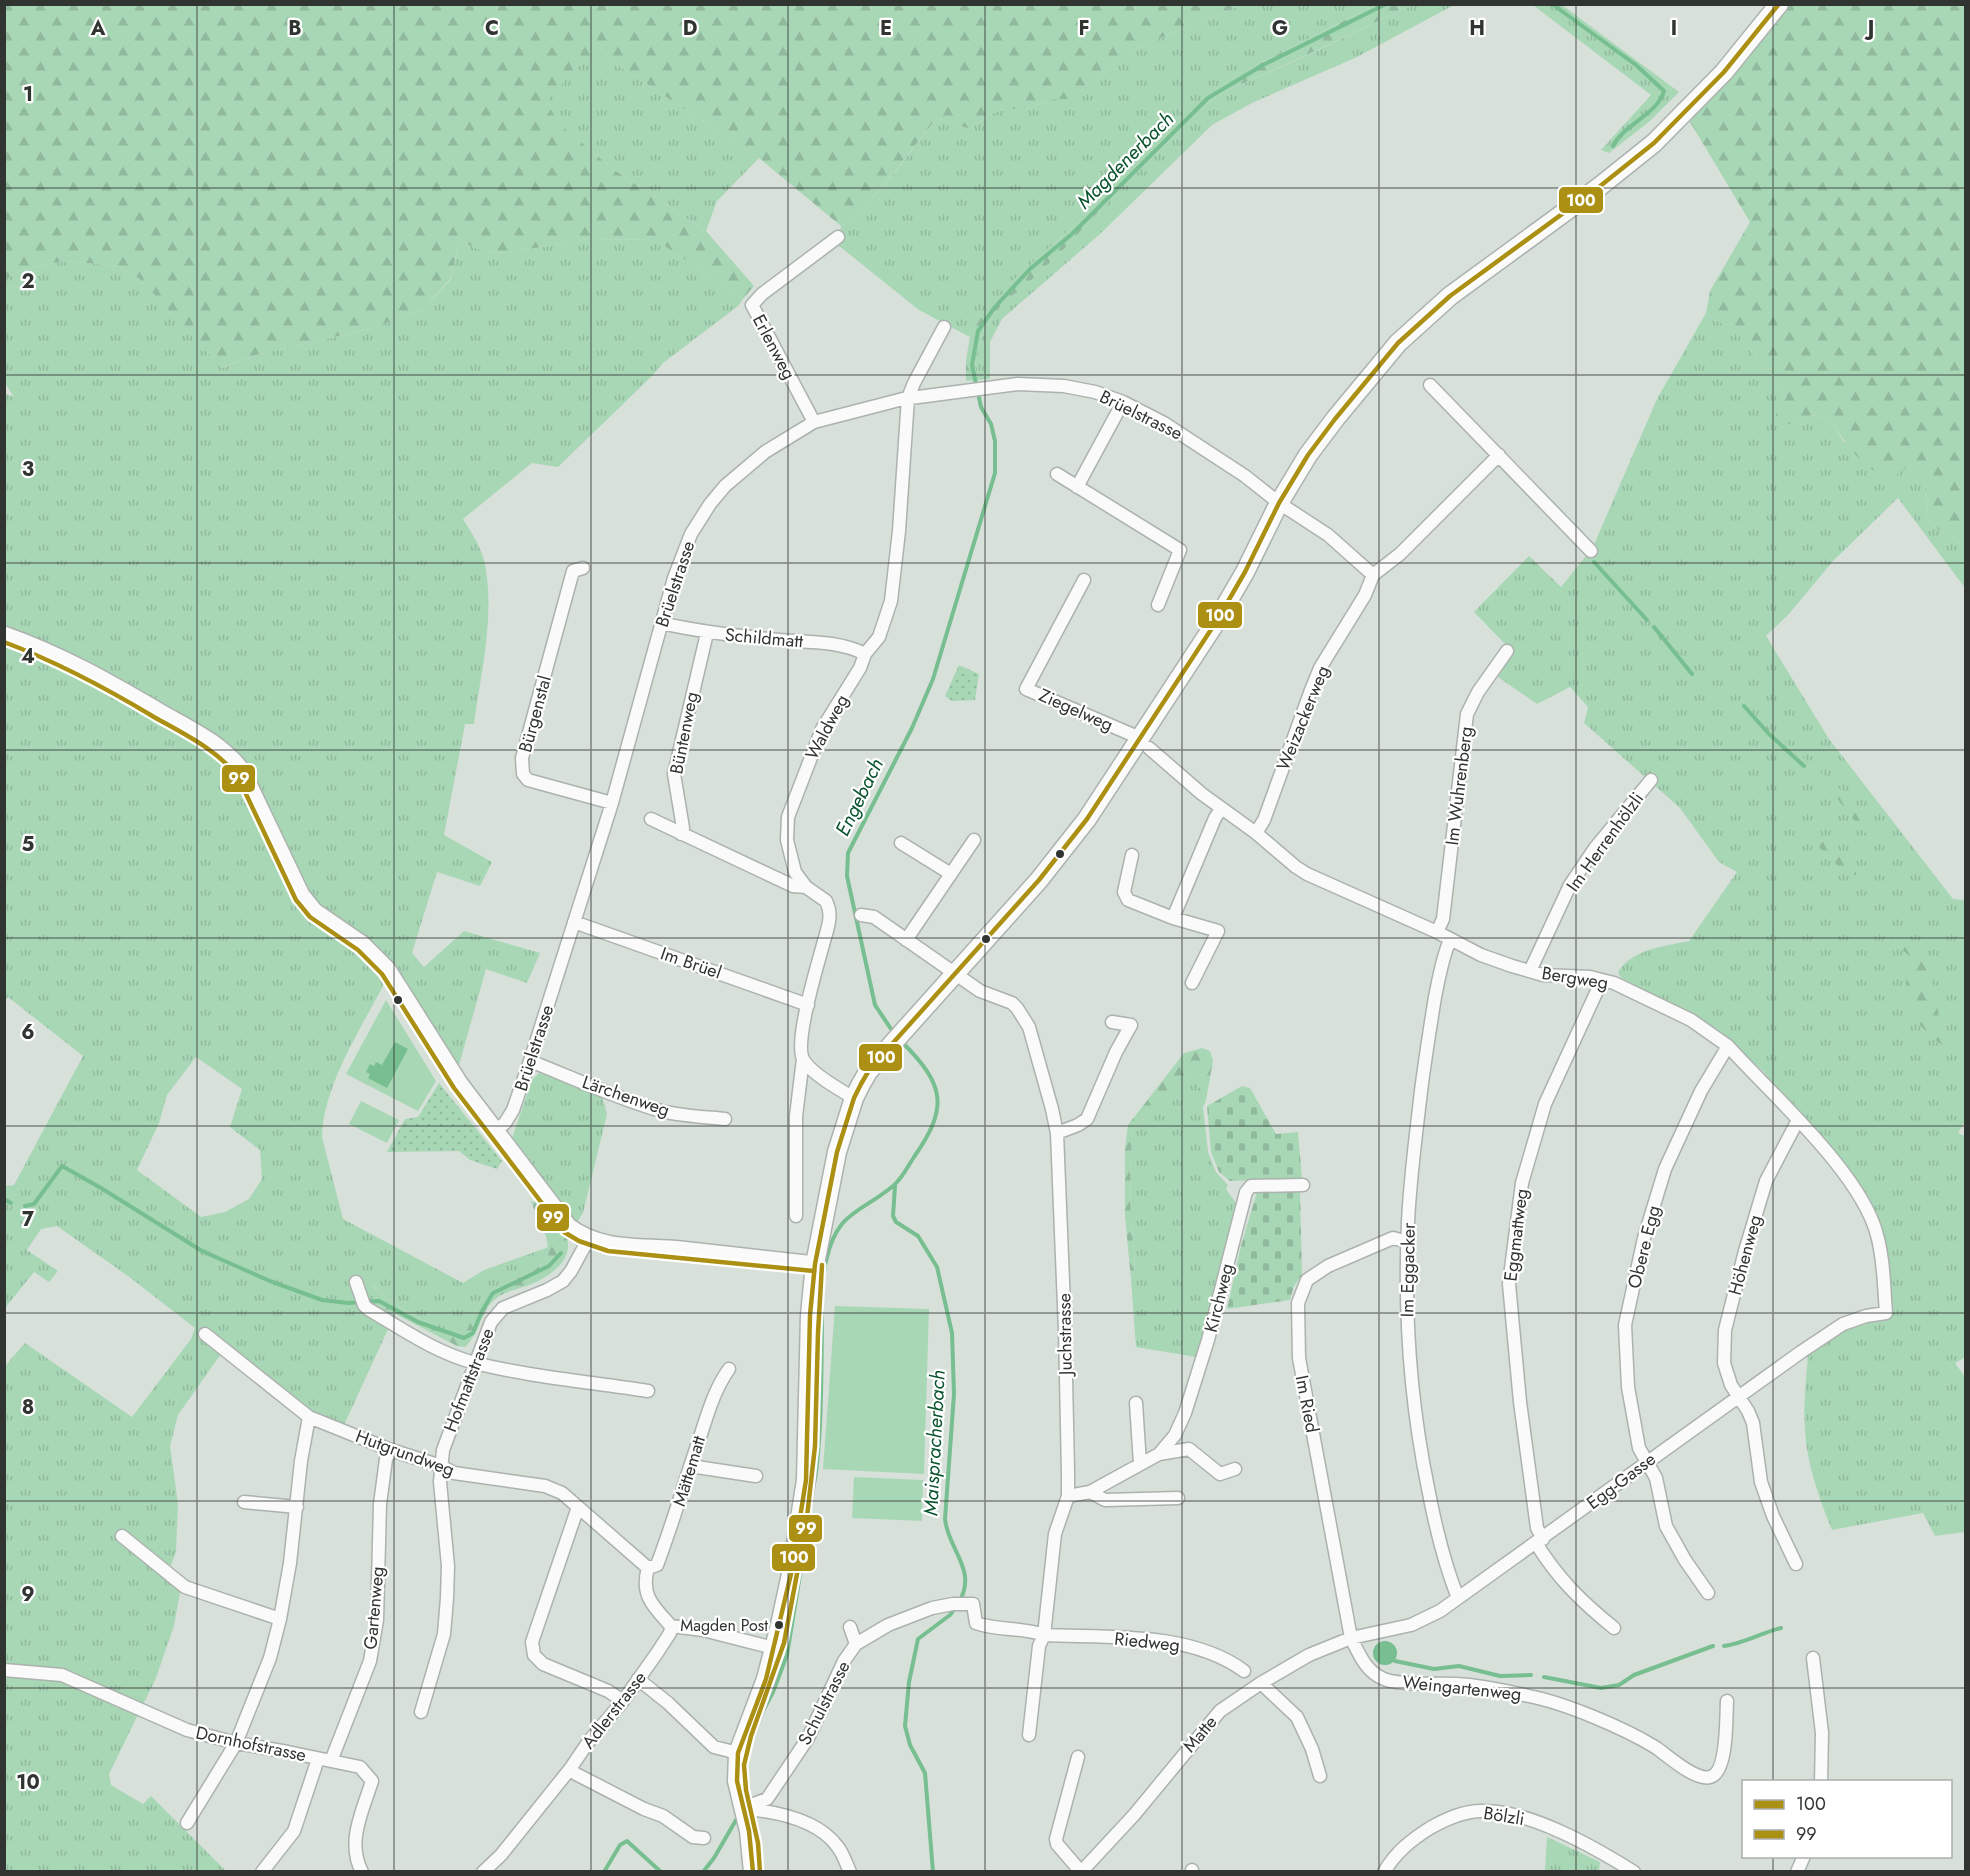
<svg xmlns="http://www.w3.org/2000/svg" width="1970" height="1876" viewBox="0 0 1970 1876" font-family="Jost,sans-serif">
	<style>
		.grass { fill: url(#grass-tufts); fill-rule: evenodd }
		.forest { fill: url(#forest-firs) }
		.cemetery { fill: url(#cemetery-stones) }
		.park { fill: url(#park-dots) }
		.pitch { fill: #a8d7b6 }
		.water { fill: #77be90 }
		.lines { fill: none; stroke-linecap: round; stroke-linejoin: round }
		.stream { stroke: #77be90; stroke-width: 4 }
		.minor-casing { stroke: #acb2ad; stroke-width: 15 }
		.tertiary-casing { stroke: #acb2ad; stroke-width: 18 }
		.secondary-casing { stroke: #acb2ad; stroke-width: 21 }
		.minor { stroke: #f9faf9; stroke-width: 12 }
		.tertiary { stroke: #f9faf9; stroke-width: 15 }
		.secondary { stroke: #f9faf9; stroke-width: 18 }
		.bus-1-casing { stroke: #fff; stroke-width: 9 }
		.bus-2-casing { stroke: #fff; stroke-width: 9 }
		.bus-1 { stroke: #ac9014; stroke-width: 4.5 }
		.bus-2 { stroke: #ac9014; stroke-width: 4.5 }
		.grid { fill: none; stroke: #303531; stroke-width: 1.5; stroke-opacity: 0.55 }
		.bus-dot { fill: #303531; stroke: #fff; stroke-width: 2 }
		.labels { text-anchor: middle; stroke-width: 4.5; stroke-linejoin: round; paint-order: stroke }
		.bus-label { font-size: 16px; fill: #303531; stroke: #fff; text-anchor: end }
		.street-label { font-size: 18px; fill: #303531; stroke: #fff }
		.water-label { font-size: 20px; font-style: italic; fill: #09542c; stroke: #fff }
		.grid-label { font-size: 20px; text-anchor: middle; font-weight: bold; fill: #303531; stroke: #fff; stroke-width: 4.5; stroke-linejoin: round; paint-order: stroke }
		.line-badge { stroke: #fff; stroke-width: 2 }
		.badge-label { font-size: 16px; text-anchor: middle; font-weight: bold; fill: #fff }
	</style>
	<defs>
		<pattern id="grass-tufts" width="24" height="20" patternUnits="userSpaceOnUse" patternTransform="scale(1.5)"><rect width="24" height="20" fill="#a8d7b6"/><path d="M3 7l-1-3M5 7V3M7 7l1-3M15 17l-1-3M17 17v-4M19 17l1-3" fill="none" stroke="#91b99d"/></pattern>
		<pattern id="forest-firs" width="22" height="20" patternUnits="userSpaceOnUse" patternTransform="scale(1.5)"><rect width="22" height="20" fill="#a8d7b6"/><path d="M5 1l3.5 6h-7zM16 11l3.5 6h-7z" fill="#91b99d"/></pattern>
		<pattern id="cemetery-stones" width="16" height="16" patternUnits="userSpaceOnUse" patternTransform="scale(1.5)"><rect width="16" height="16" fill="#a8d7b6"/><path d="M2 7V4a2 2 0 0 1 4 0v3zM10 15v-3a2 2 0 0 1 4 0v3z" fill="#91b99d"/></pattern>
		<pattern id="park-dots" width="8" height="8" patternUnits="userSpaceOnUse" patternTransform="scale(1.5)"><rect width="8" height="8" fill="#a8d7b6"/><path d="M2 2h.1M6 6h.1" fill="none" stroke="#91b99d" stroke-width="1.8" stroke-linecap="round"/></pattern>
	</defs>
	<rect width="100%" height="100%" fill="#d8e0da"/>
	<path class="grass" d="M1241,5h134l-135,68 -41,28 -121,121 -63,57 -40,47 -5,11 -51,-27 -81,-65 3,-19c37,-27 67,-72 96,-108l33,11 20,-15 15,-5h21l26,-10h19l35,-30 32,-22z
		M1412,5h42l-97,52 -105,46 -40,22 -112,109 -98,85 -12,23v37l-13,1 -2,-15 10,-39 19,-24 22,-17 35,-33 64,-68 88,-86 21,-11 65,-28z
		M1533,5h29l117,87 -29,29 -41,32 -8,-3 50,-55z
		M601,54l158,104 -42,43 -11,30 -93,-62 -51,-43 -17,-23 30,-35z
		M589,239l67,1 87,59 -5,7 -75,57 -11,13 -94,91 -26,-4 -69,56c8,13 17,26 21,41 12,53 -3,111 -10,164h-9l-21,111 48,27 -12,24 -43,-14 -25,81 12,14 40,-36 76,22 -13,30 -41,-14 -29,103 -47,-79 -97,-93 -10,-15 -59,-123 -239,-135 -1,-234 10,4 -9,-14v-103l15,-9 42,-10 58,5 21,14 81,88 34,-13 113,-26 53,-19 29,-31 8,-38 25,10 23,2z
		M1706,313l9,7 21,10 24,34 21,22 5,12 -6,30 32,-13 17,3 15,24 63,25 19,14 -1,10 4,32 36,24v41l-67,-90 -65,63 -45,54 -22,21 63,103 124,160 12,1 1,220 -8,13 8,4v220l-11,6 10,14v155l-30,4 -12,-23 -91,17c-13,-32 -25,-65 -27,-100 -2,-24 1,-50 3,-75l1,-6 44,-25 32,-6 -5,-86 -81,-118 -36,-43 -45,-40 -21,-14 -76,-39 -3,-6c14,-23 47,-26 71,-31l48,-69 -18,-10 -39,-54 -96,-85 4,-16 -18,-20 -33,17 -39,-27 15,-25 -39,-40 55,-56 32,31 32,-40 64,-148z
		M5,640l72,31 132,76 23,22 9,12 57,121 70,54 17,20 -2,10c-23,44 -60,101 -61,151l21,82 120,64 21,-13 65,-23 -1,10 -12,12 -51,25 -11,19 -6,17 -10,4 -19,-6 -32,-16 -26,-18 -7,-10 -2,2 6,8v11l17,9 -51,111 -37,-15 -84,-59 -45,64 -8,31 8,58 -2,48 -9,24 14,11 -7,39 -18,52 -47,96 2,11 32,19 8,-8 75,75h-221v-505l20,-23 107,74 59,-78 4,-11 -67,-52 -71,-50 -16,3 -14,21 31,21 -9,11 -15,-10 -29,36v-122l9,-1 69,-129 -75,-59 -3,4zM196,1057l46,32 -12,38 30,23 2,29 -13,20 -24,13 -24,5 -64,-47 22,-47 8,-28z
		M1199,1070v30l4,7 5,45 8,20 12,13 -2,4 12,17 -42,151 -60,-10 -5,-68c8,-12 0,-45 0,-60 -1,-30 -1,-60 2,-90l52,-53z
		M539,1073l63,23 5,18 -24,99 -7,11 -65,-83 21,-61z
		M1547,1837l53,25 -1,9h-54z"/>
	<path class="forest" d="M5,4h1236v1l-103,42 -32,22 -35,30h-19l-26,10h-21l-15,5 -20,15 -33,-11c-30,36 -58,80 -96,108l-82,-68 -158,-104 -26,14 -29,35 16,23 51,43 93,62 48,55 -11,13 -87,-59 -67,-1 -82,14 -23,-2 -25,-10 -8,37 -29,32 -53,19 -113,26 -35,13 -80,-88 -21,-14 -58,-5 -42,10 -15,9z
		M1375,5h37l-114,54 -64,28 -21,11 -88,86 -64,68 -35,33 -22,17 -19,24 -10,39 2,15 -11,1v-21l4,-23 5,-11 12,-16 28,-31 63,-57 120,-121 42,-28z
		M1785,5h180v542l-36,-24 -4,-32 1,-10 -19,-14 -15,11c-27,-4 -49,-38 -63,-60l-17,-3 -32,13 -7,-9 13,-21 -5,-12 -21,-22 -24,-33 -21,-11 -9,-7 4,-22 40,-69 -60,-100z
		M1766,725l76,66 25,41 -3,1 -38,-49z
		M1822,841l34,29v5l-10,-1 -30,-30z
		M1890,934l21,11 17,13 14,75 16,20c-14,-3 -39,-27 -47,-39 -4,-7 -6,-24 -5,-33 1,-8 6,-14 6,-23l-17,-14z
		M1202,1048l8,3 3,10 -7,39 -3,7 -4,-7v-30l-14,6 -52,53c-3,30 -3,60 -2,90 0,15 8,48 0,60l-6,-63v-67l3,-24 56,-72z
		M531,1201l6,2c8,8 28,26 30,36 7,22 -21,40 -38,46 -10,4 -22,6 -31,12 -18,12 -18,37 -33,50l-8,-1 -79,-41v-11l-6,-9 1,-2 8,11 26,18 32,16 19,6 9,-4 7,-17 11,-19 51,-25 12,-12c2,-22 -10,-36 -17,-56z"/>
	<path class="cemetery" d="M1242,1086l8,2 26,46 22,-2 4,46 -72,3 -11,-9 -8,-20 -4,-46z
		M1257,1192h43l2,83 -8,11 -4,14 -63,9 14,-63z"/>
	<path class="park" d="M959,665l20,9 -4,26 -23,1 -7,-5z
		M439,1083l63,78 -5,8 -27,-9 -11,-9 -72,1 18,-33 13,-2z"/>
	<path class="pitch" d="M386,1000l50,81 -18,30 -72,-37z
		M361,1101l38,19 -12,23 -38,-19z
		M835,1306l94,3 -5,165 -101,-5z
		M854,1477l69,3 -1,41 -70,-3z"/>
	<path class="water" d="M395,1042l13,7 -21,39 -19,-10 2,-4 -4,-2 4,-8 4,2 2,-4 6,3z
		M1373 1653a12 12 0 1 1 24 0a12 12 0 1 1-24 0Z"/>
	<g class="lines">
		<path class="stream" d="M1552,4l84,61 28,26c-7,24 -40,33 -51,55
			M1594,562l53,58
			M1654,627l38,47
			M1744,706l25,28 35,32
			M895,1035l-20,-30 -28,-129 1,-23 64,-125 21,-49 62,-206v-32l-4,-17 -10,-17 -9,-42 6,-34 17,-24 35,-38 42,-35 136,-136 55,-33 123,-61
			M895,1186l-2,30 3,6 22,14 19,31 15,66 2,61 -9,125c3,31 33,51 14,83
			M4,1199l7,4
			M25,1206l9,-2 28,-38 39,22 101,63 68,30 52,19 26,3 31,-2 39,21 46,16 9,-5 9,-22 11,-18 56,-27 12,-13
			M815,1480c7,-50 6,-100 7,-150 0,-23 -1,-47 4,-69 11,-50 33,-47 67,-75 9,-7 15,-20 21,-29 35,-50 31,-72 -12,-115
			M1724,1646c20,-3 37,-13 57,-18
			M1395,1661l39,8 25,-3 41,10 31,-1
			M1544,1677l57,11 18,-3 15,-10 79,-29
			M762,1713l11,-21 14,-37 20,-123
			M604,1872l16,-27 7,-4 34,31
			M703,1872l11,-14 22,-38
			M933,1872l-8,-99 -15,-28 -5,-19 4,-44 9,-43 32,-24 5,-7"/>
		<g class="minor-casing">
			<path id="minor" d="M1430,385l161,166
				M814,422l-62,-117 10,-11 76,-57
				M1057,474l123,76 -22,55
				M1077,487l46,-85
				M583,568l-10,3 -51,187 1,16 5,6 84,23
				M1084,580l-58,109 114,49
				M661,623c40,9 78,13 119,17 28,2 60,1 85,14
				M651,819l142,67 13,1
				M1256,833l8,-13 47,-130 9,-22 45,-73 8,-20 27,-21 99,-99
				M681,834l2,-6 -9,-54 33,-141
				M901,843l50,31
				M1132,855l-8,37 4,8 45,18 45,13 -26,52
				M861,915l13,2 106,74 32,12 5,5 12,19 23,82 5,24 8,198 3,141v24l-13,38 -11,101 -5,11 -10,89
				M1173,918l42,-100 6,-9
				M574,922l234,83
				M1437,932l6,-13 24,-205 11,-22 29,-41
				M906,940l68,-100
				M1450,940c-8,18 -11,38 -15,57 -5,31 -10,63 -14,94 -5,44 -11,88 -13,131 -4,89 2,179 20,266 7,37 16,75 30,110
				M1530,971l40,-86 25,-37 56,-68
				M530,1061c43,17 86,37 131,50 21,5 43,6 64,8
				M854,1098c-14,-8 -44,-25 -51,-39 -9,-19 15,-95 21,-118 4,-14 9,-26 2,-40l-20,-14 -11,-15 -8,-32 1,-23 34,-88 38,-61 5,-14 14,-17 12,-36 8,-70 9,-133 6,-15 30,-56
				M496,1130l9,-7 8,-13 17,-49 82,-258 62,-225 17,-44 19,-30 15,-18 40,-34 49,-30 89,-23 115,-15 46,2 31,6 28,10 41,21 81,53 34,27 49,32 45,40
				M1057,1133l21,-8 9,-6 29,-67 15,-27 -19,-3
				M796,1216v-100l7,-57
				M1408,1242l-15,-4 -65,28 -21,14 -9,23 1,55 52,280c8,16 15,34 33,41 17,7 54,4 73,5 23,1 49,7 72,12 36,7 95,32 126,51 12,8 40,34 55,30 18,-4 16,-60 17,-76
				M356,1282l8,23 4,4c34,20 68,44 107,54 56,14 116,19 173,28
				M205,1334l104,83 82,33 50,16 13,7 91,13 17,7 86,75c-8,28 6,39 23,58
				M1136,1403l4,61
				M1159,1454l30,-5 31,25 15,-5
				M690,1466l66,10
				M1090,1492l15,8 73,-2
				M1068,1496l22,-4 69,-38 16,-19 10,-22 23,-73 38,-148 5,-6 52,-1
				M244,1502l53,5
				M578,1507l-46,135 2,13 9,9 65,27 15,10
				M122,1536l63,51 95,32
				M1543,1539l-6,-11 -17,-126 -11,-118 13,-101 23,-79 57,-124
				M1536,1543c22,36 46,59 78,85
				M1796,1564l-23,-48 -12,-34 -8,-59 -5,-12 -17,-26 -7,-22 1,-33 20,-79 21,-70 32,-61
				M648,1568l9,-3c16,-42 28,-85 43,-128 8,-24 14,-47 29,-68
				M1708,1593l-23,-33 -19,-34 -10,-48 -17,-30 -11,-61 -3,-62 19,-87 21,-69 36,-78 27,-45
				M671,1626l32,4 71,18
				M850,1627l6,17
				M1813,1658l9,75 -1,49
				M4,1670l58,5 125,55 49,13 52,9 72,15 12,14c-9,29 -26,61 -10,91
				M638,1679l30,24 46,44 24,6
				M1261,1683l36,34 15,32 8,27
				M421,1712l23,-78 3,-36 1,-32 -8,-84 3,-32 48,-128 12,-14 44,-18 16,-9 8,-10 18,-33
				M1078,1757l-22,82 1,5 24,28 53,-57 86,-104 41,-28 48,-28 42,-17 60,-13 29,-14 361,-259 42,-28 23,-8 20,-3c-2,-25 -2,-53 -9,-78 -16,-62 -105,-140 -149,-189l-37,-26 -77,-37 -24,-6 -47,-2 -31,-9 -31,-11 -44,-23 -130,-58 -11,-7 -40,-34 -54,-39 -53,-46
				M331,1761l39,-100 7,-41 3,-116 6,-45 5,-9
				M570,1769l6,5 68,35 19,7 30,21 11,1
				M743,1808l24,-9 41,-61 36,-77 12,-17 32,-19 44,-17 21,-4h20l3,19c22,8 46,4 68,12 64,3 146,-4 200,36
				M748,1809c29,3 70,11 89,37 6,7 9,17 13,26
				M187,1823l49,-80 34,-85 10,-39 10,-56 11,-102 8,-44
				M262,1872l32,-41 24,-72
				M483,1872l18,-17 69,-86 19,-28 34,-40 34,-48 13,-20 1,-7
				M1192,1872v-2
				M1384,1872c12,-20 27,-32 46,-44 16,-9 33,-17 52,-17 48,-1 112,36 152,61
				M1797,1872l7,-16"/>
		</g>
		<g class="tertiary-casing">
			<path id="tertiary" d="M4,634c57,20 106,48 157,78 30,17 61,31 82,59l59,124 13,16 48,33 25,25 72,114 109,143c33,25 73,19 112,23 45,5 89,10 134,15"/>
		</g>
		<g class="secondary-casing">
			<path id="secondary" d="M753,1872l-4,-41 -12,-50 1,-28 28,-74 14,-54 11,-51 15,-94 4,-165 5,-51 22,-112 17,-54 7,-14 7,-12 24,-28 147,-164 48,-61 129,-197 29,-50 34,-69 29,-48 27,-36 63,-76 52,-47 149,-109 55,-44 70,-71 55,-68"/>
		</g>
		<use href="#minor" class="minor"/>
		<use href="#tertiary" class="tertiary"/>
		<use href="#secondary" class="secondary"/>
		<g class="bus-1-casing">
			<path id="bus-1" d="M753,1872l-4,-41 -12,-50 1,-28 28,-74 25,-105 15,-94 4,-165 5,-51 22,-112 17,-54 7,-14 7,-12 24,-28 147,-164 48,-61 129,-197 29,-50 34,-69 29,-48 27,-36 63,-76 52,-47 149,-109 55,-44 70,-71 55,-68"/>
		</g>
		<g class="bus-2-casing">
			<path id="bus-2" d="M4,642c53,20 102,46 150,75 30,17 60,31 83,58l59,125 14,17 48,33 24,24 72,114 110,144 15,9 29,10 206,20
				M760,1872l-2,-29 -12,-53 -2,-25 7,-29 33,-93 22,-117 9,-80 3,-113 4,-68"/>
		</g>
		<use href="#bus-1" class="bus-1"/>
		<use href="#bus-2" class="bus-2"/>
	</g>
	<path class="grid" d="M197,4v1868M394,4v1868M591,4v1868M788,4v1868M985,4v1868M1182,4v1868M1379,4v1868M1576,4v1868M1773,4v1778M4,188h1962M4,375h1962M4,563h1962M4,750h1962M4,938h1962M4,1126h1962M4,1313h1962M4,1501h1962M4,1688h1962M1773,1856v16"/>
	<g class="bus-dot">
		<circle cx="1060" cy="854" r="5"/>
		<circle cx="986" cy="939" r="5"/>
		<circle cx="398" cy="1000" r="5"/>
		<circle cx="779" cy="1625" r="5"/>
	</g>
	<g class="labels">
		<g class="bus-label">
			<text x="768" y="1631">Magden Post</text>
		</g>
		<g class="street-label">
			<text transform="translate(774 347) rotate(62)" y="6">Erlenweg</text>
			<text transform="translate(1141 415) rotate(26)" y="6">Brüelstrasse</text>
			<text transform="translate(675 584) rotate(-72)" y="6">Brüelstrasse</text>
			<text transform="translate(764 638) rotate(5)" y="6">Schildmatt</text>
			<text transform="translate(1076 710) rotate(24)" y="6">Ziegelweg</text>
			<text transform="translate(535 714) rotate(-75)" y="6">Bürgenstal</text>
			<text transform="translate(1303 718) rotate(-68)" y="6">Weizackerweg</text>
			<text transform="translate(827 727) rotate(-62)" y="6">Waldweg</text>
			<text transform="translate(684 733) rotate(-79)" y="6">Büntenweg</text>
			<text transform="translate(1459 786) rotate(-83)" y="6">Im Wuhrenberg</text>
			<text transform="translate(1605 842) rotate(-54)" y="6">Im Herrenhölzli</text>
			<text transform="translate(691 963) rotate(19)" y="6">Im Brüel</text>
			<text transform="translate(1575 978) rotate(9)" y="6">Bergweg</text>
			<text transform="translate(534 1048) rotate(-72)" y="6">Brüelstrasse</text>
			<text transform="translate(626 1096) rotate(19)" y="6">Lärchenweg</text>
			<text transform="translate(1516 1235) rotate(-83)" y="6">Eggmattweg</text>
			<text transform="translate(1644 1247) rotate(-76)" y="6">Obere Egg</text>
			<text transform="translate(1745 1255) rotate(-75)" y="6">Höhenweg</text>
			<text transform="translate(1408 1270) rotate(-89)" y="6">Im Eggacker</text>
			<text transform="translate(1219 1298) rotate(-76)" y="6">Kirchweg</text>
			<text transform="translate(1065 1334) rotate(-91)" y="6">Juchstrasse</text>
			<text transform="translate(469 1380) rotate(-69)" y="6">Hofmattstrasse</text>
			<text transform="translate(1307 1404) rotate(79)" y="6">Im Ried</text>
			<text transform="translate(405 1453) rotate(20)" y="6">Hutgrundweg</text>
			<text transform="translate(689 1471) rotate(-73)" y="6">Mättematt</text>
			<text transform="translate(1621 1481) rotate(-37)" y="6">Egg-Gasse</text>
			<text transform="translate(374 1608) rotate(-85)" y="6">Gartenweg</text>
			<text transform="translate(1147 1642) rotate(6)" y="6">Riedweg</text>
			<text transform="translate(1462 1688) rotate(6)" y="6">Weingartenweg</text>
			<text transform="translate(824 1703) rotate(-63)" y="6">Schulstrasse</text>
			<text transform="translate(614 1710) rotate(-52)" y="6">Adlerstrasse</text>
			<text transform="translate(1200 1734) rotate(-50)" y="6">Matte</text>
			<text transform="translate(251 1744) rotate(12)" y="6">Dornhofstrasse</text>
			<text transform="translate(1504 1816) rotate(9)" y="6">Bölzli</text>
		</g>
		<g class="water-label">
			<text transform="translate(1125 160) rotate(-45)" y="7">Magdenerbach</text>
			<text transform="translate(859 797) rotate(-64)" y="7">Engebach</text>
			<text transform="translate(934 1443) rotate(-87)" y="7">Maispracherbach</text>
		</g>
	</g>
	<g class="grid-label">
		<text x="98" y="35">A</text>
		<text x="295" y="35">B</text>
		<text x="492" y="35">C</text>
		<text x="690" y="35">D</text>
		<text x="886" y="35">E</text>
		<text x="1084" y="35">F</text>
		<text x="1280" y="35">G</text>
		<text x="1477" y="35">H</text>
		<text x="1674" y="35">I</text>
		<text x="1871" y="35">J</text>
		<text x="28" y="101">1</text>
		<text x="28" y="288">2</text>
		<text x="28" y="476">3</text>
		<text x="28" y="663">4</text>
		<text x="28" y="851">5</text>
		<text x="28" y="1039">6</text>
		<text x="28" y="1226">7</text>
		<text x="28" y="1414">8</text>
		<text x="28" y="1601">9</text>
		<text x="28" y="1789">10</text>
	</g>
	<g class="line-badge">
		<rect x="1558" y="186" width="46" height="28" rx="6" fill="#ac9014"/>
		<rect x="1197" y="601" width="46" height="28" rx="6" fill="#ac9014"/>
		<rect x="221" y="764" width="35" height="29" rx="6" fill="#ac9014"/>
		<rect x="858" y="1043" width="45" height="29" rx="6" fill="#ac9014"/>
		<rect x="536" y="1203" width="34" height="29" rx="6" fill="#ac9014"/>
		<rect x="788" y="1514" width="35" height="29" rx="6" fill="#ac9014"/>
		<rect x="771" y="1543" width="45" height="29" rx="6" fill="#ac9014"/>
	</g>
	<g class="badge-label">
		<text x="1581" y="206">100</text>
		<text x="1220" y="621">100</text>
		<text x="239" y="784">99</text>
		<text x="881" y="1063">100</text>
		<text x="553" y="1223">99</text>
		<text x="806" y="1534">99</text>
		<text x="794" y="1563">100</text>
	</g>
	<rect width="1970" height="1876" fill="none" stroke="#303531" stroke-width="12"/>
	<rect x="1742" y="1780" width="210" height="78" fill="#ffffff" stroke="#acaead" stroke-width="1.5"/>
	<rect x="1754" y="1800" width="30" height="9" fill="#ac9014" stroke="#acaead" stroke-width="1.5"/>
	<text x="1796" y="1810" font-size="18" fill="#303531">100</text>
	<rect x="1754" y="1830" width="30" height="9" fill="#ac9014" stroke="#acaead" stroke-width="1.5"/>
	<text x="1796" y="1840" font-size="18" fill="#303531">99</text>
</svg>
